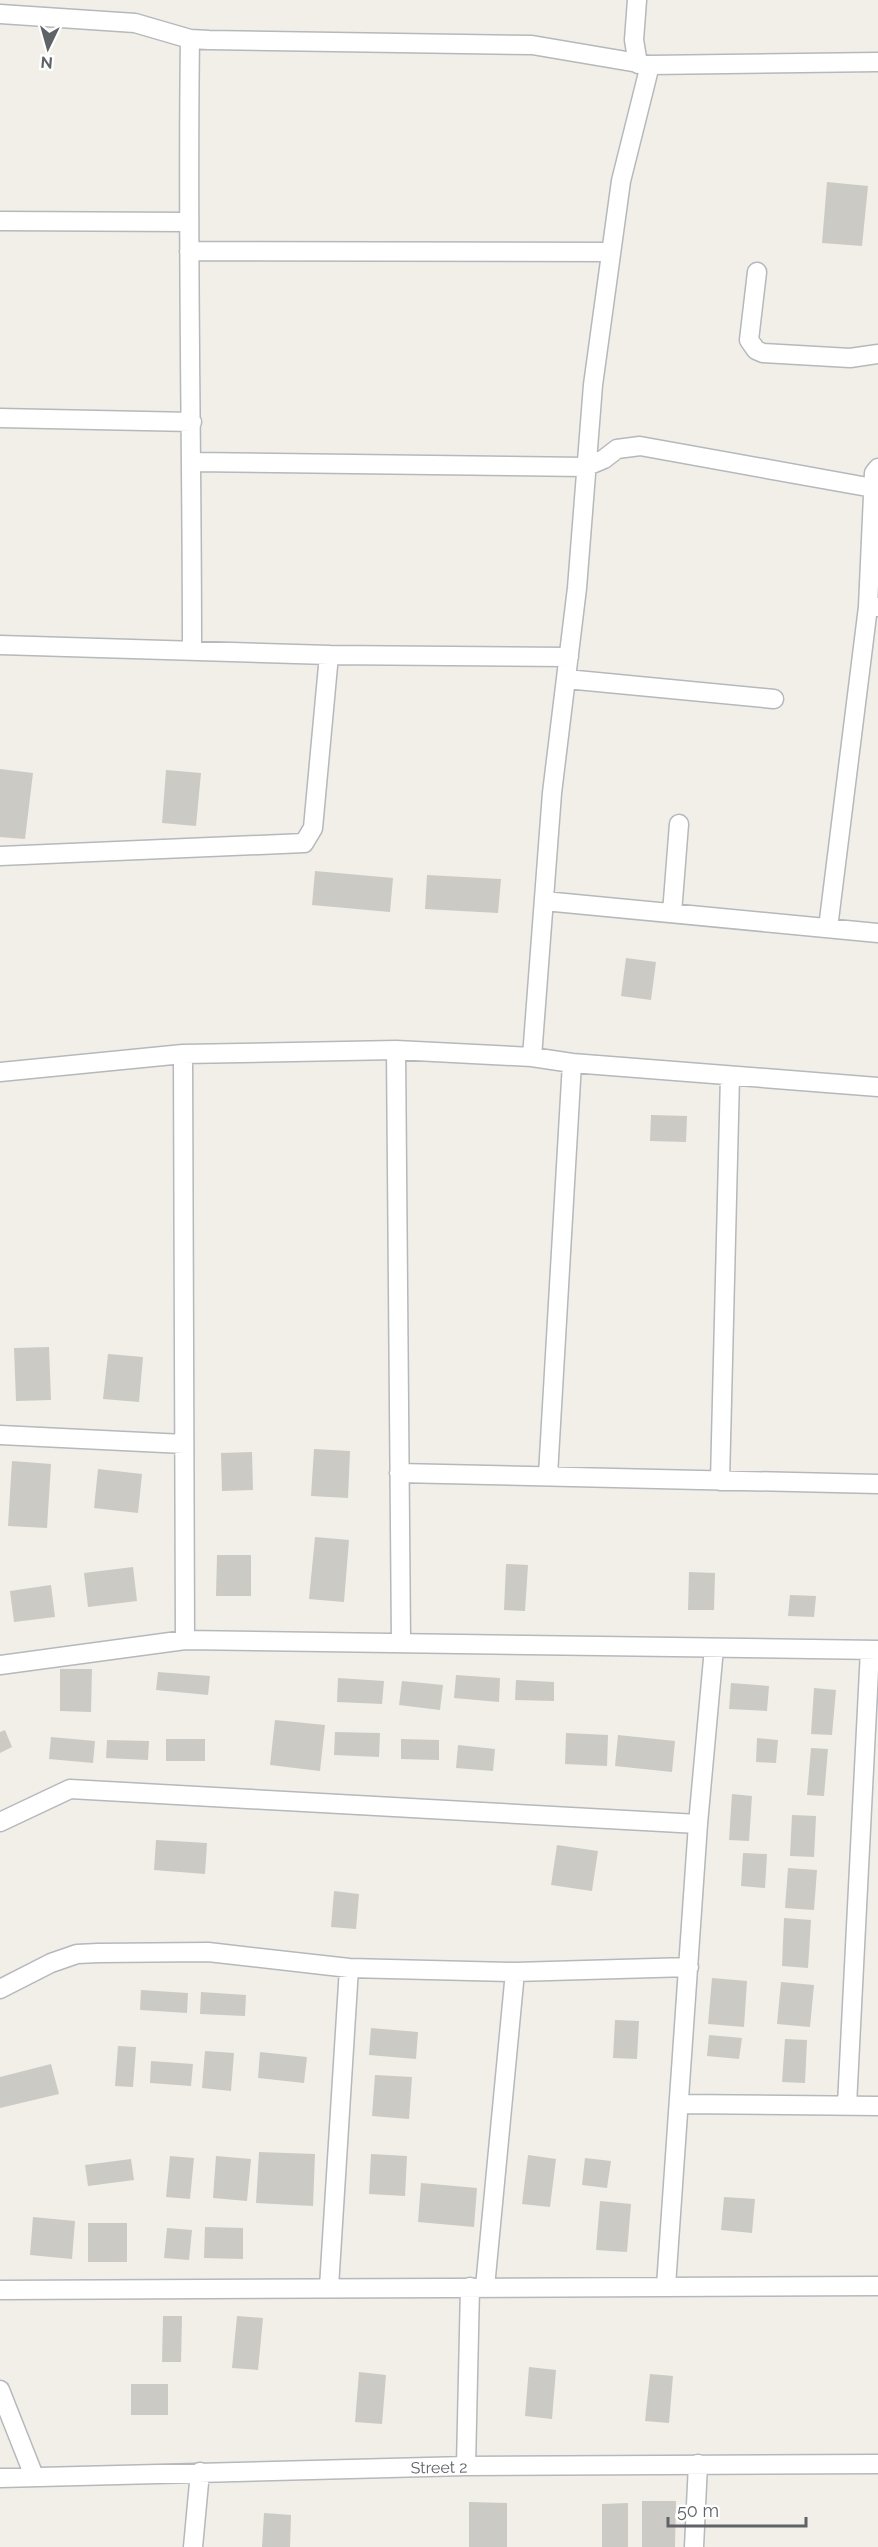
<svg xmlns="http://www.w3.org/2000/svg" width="878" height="2547" viewBox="0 0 878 2547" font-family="Raleway,sans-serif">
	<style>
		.building { fill: #cccac5 }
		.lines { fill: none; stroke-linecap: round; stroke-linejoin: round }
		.minor-casing { stroke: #b5b8bc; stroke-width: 21 }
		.minor { stroke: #fff; stroke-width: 18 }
		.labels { text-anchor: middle; stroke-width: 4.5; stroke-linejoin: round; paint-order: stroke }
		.street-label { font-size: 16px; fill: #5f6368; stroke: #fff }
	</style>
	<rect width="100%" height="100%" fill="#f1efe8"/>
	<path class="building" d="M827,182l41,4 -6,60 -40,-3z
		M0,769l33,4 -8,66 -25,-2z
		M166,770l35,3 -5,53 -34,-3z
		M315,871l78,7 -3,34 -78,-7z
		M427,875l74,4 -3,34 -73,-4z
		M626,958l30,4 -5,38 -30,-4z
		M651,1115l36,1 -1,26 -36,-1z
		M49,1347l2,53 -35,1 -2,-53z
		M108,1354l35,3 -4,45 -36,-3z
		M314,1449l36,2 -2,47 -37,-2z
		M252,1452l1,38 -31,1 -1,-38z
		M12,1461l39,3 -4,64 -39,-2z
		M98,1469l44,5 -4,39 -44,-5z
		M315,1537l34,3 -5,62 -35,-3z
		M217,1555h34v41h-35z
		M506,1564l22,1 -3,46 -21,-1z
		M133,1567l4,34 -49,6 -4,-34z
		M689,1572l26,1 -1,37h-26z
		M51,1585l4,32 -41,5 -4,-31z
		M790,1595l26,1 -2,21 -26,-1z
		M60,1669h32l-1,43 -31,-1z
		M158,1672l52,4 -2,19 -52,-5z
		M456,1675l44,3 -1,24 -45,-4z
		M338,1678l46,3 -2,23 -45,-2z
		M516,1680l38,2v19l-39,-1z
		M402,1681l41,4 -3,25 -41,-5z
		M731,1683l38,3 -2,25 -38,-2z
		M814,1688l22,2 -4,45 -21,-1z
		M275,1720l50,5 -5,46 -50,-6z
		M5,1730l7,17 -12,6v-21z
		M335,1732l45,1 -1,24 -45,-2z
		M566,1733l42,2 -1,31 -42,-2z
		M618,1735l57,6 -3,31 -57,-6z
		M51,1737l44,4 -2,22 -44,-4z
		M757,1738l21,2 -2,23 -20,-1z
		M166,1739h39v22h-39z
		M401,1739l38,1v20l-38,-1z
		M107,1740l42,1 -1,19 -42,-2z
		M458,1745l37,4 -2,22 -37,-3z
		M811,1748l17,1 -4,47 -17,-1z
		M732,1794l20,2 -3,45 -20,-1z
		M792,1815l24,1 -2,41 -24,-1z
		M156,1840l51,3 -2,31 -51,-4z
		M557,1845l41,6 -6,40 -41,-6z
		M743,1853l24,1 -2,34 -24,-2z
		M788,1868l29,2 -3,40 -29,-2z
		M334,1891l25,3 -3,35 -25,-2z
		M784,1918l27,2 -3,48 -26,-2z
		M712,1978l35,3 -3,46 -36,-3z
		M781,1982l33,3 -4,42 -33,-3z
		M141,1990l47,3 -1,20 -47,-3z
		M201,1992l45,3 -1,21 -45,-2z
		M615,2020l24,1 -2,38 -24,-1z
		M371,2028l47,4 -2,27 -47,-4z
		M709,2035l33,3 -3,21 -32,-3z
		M785,2039l22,1 -2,43 -23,-1z
		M118,2046l18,1 -3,40 -18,-1z
		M205,2051l29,2 -3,38 -29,-3z
		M260,2052l47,5 -3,26 -46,-5z
		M151,2061l42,3 -2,22 -41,-3z
		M51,2064l8,30 -59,14v-31z
		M375,2075l37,2 -3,42 -37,-3z
		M259,2152l56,2 -2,52 -57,-3z
		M371,2154l36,2 -2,40 -36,-2z
		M528,2155l28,4 -6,48 -28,-3z
		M170,2156l24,2 -4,41 -24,-2z
		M216,2156l35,3 -4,42 -34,-3z
		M585,2158l26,3 -4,27 -25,-3z
		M131,2159l3,21 -46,6 -3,-21z
		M421,2183l56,5 -3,39 -56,-5z
		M724,2197l31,2 -3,34 -31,-3z
		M600,2201l31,3 -4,48 -31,-2z
		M33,2217l42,4 -3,38 -42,-4z
		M88,2223h39v39h-39z
		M205,2227l38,1v31l-39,-1z
		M167,2228l25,2 -3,30 -25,-2z
		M163,2316h19l-1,46h-19z
		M237,2316l26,2 -5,52 -26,-2z
		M529,2367l27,3 -4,49 -27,-3z
		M359,2372l27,3 -4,49 -27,-2z
		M650,2374l23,2 -4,47 -24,-2z
		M131,2384h37v31h-37z
		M642,2501h34l-1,46h-33z
		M469,2502l38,1v44h-38z
		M628,2503v44h-26v-43z
		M264,2513l27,2 -1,32h-28z"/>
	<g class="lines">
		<g class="minor-casing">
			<path id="minor" d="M637,0l-3,40 4,24
				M0,14l135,9 55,16 19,1 323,5 118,20 228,-3
				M190,39c-3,203 2,406 2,610
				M0,221l187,1
				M189,251l422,1
				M757,272l-8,68 7,10 7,3 87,5 28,-4
				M0,418l192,4
				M192,462l393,5 19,-8 13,-10 23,-3 233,42
				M868,607l6,-134 4,-5
				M0,645l329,10 240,2
				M566,679l208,20
				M0,856l304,-13 9,-15 16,-173
				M544,901l334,32
				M672,913l7,-89
				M828,928l40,-321h10
				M183,1054l213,-4
				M532,1057l20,-264 25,-205 16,-203 28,-204 29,-116
				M0,1072l183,-18 2,586
				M0,1435l184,9
				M399,1473l479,11
				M548,1475l24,-412
				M720,1481l10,-405
				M401,1643l-5,-593 136,7 40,6 306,24
				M0,1665l185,-25 693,10
				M0,1822l70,-33 628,35
				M0,1989l51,-26 26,-9 21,-1 110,-1 141,16 166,4 174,-5
				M679,2104l199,2
				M847,2105l23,-455
				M666,2286l32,-462 16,-176
				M329,2287l20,-319
				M485,2287l30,-315
				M0,2290l878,-4
				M0,2390l34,86
				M466,2466l4,-179
				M0,2478l466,-12 412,-2
				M193,2547l7,-75
				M694,2547l4,-83"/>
		</g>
		<use href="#minor" class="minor"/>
	</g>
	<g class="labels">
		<g class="street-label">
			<text transform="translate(439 2467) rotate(-1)" y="6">Street 2</text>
		</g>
	</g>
	<g transform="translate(48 48) rotate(185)" stroke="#ffffff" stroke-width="4.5" paint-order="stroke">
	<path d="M0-4.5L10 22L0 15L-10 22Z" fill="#5f6368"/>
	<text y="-9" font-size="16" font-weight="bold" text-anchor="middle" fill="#5f6368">N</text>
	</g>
	<path d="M668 2517v9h138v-9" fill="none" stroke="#5f6368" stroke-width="3"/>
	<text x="677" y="2517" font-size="18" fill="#5f6368" stroke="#ffffff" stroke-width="4.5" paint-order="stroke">50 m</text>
</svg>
